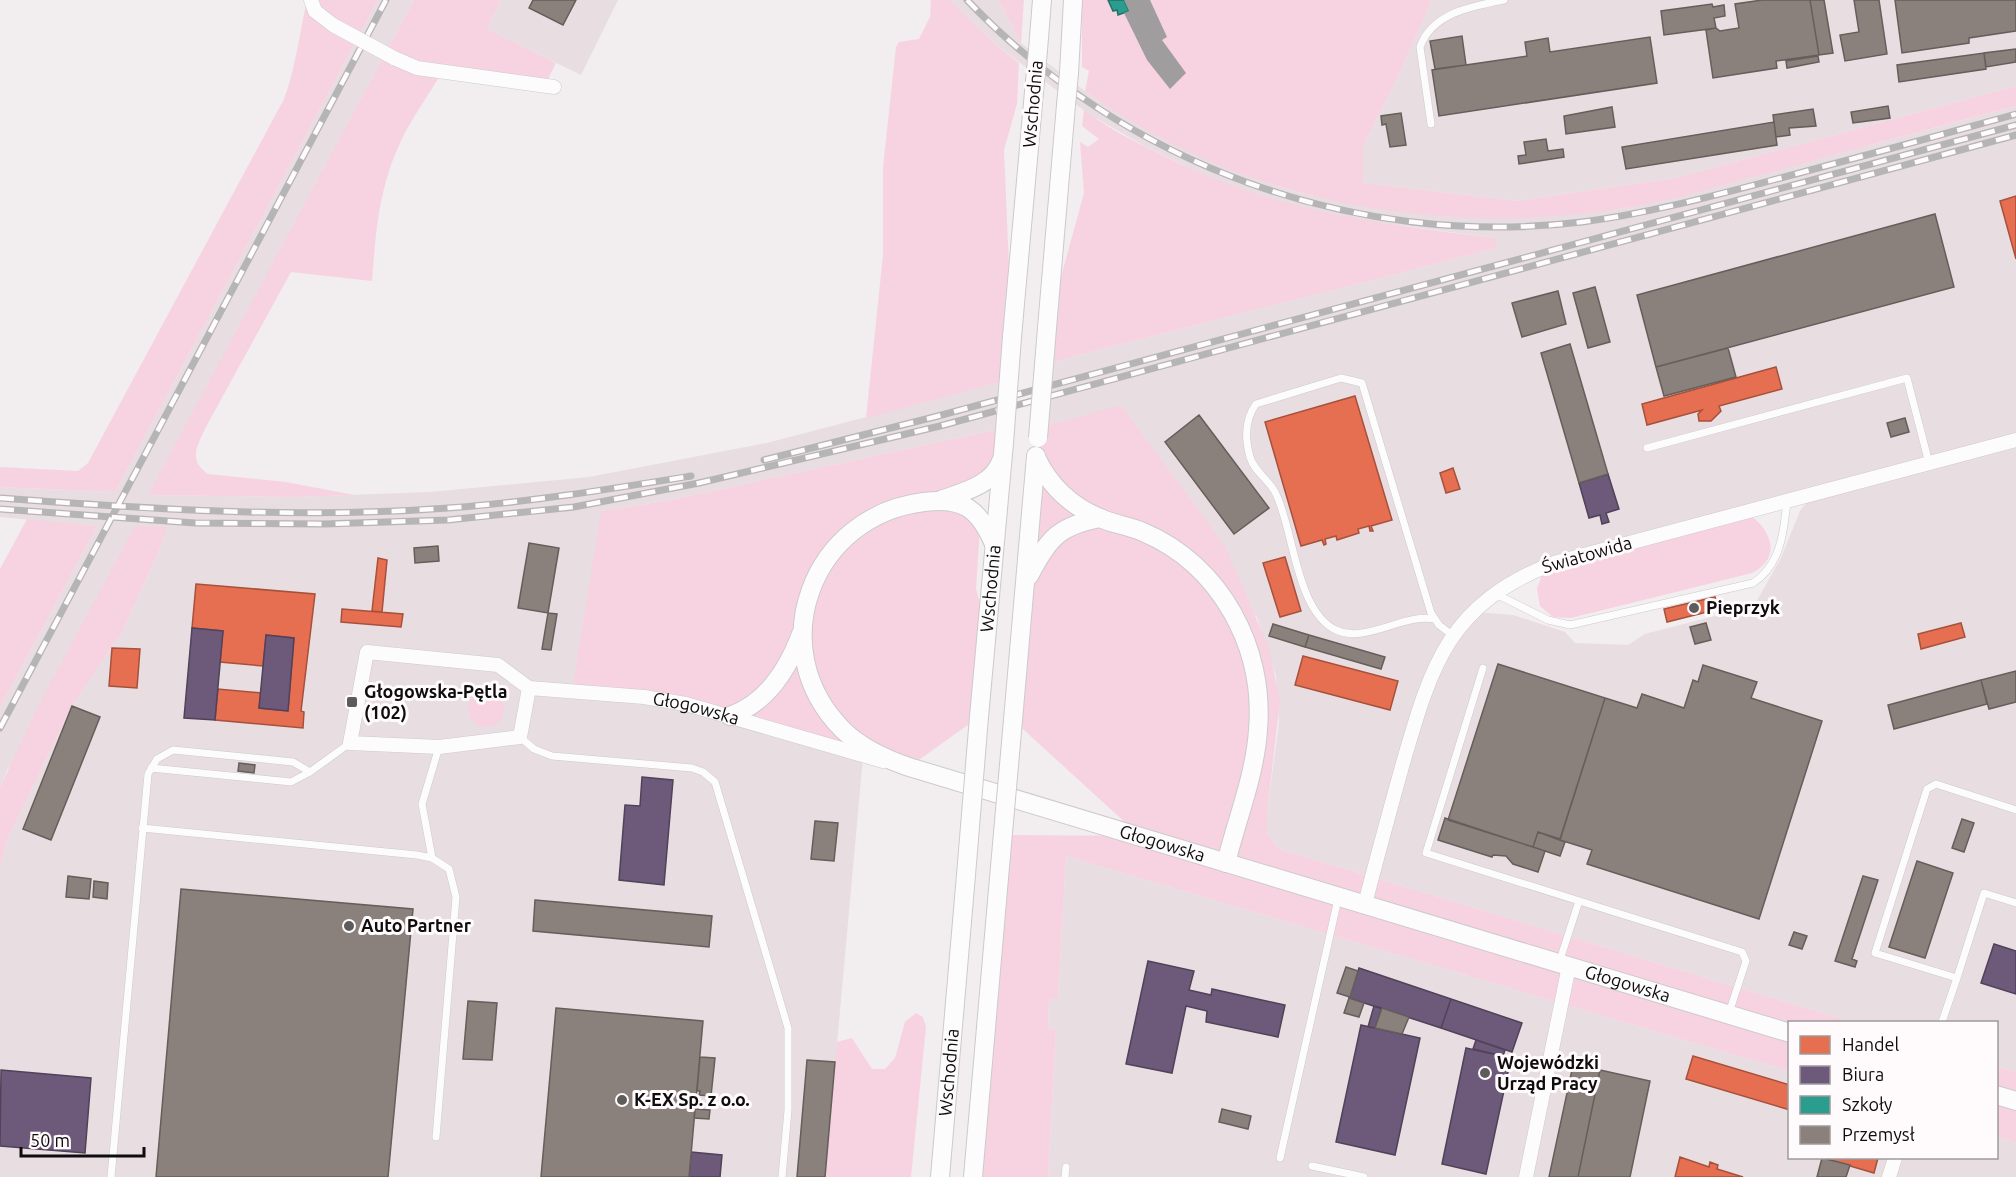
<svg xmlns="http://www.w3.org/2000/svg" width="2016" height="1177" viewBox="0 0 2016 1177" font-family="Ubuntu,sans-serif">
	<style>
		.built { fill: #e8dde1; fill-rule: evenodd }
		.green { fill: #f7d3e1 }
		.shops { fill: #e76f51; stroke: #a6513c; stroke-width: 1.5 }
		.offices { fill: #6d597a; stroke: #504259; stroke-width: 1.5 }
		.schools { fill: #2a9d8f; stroke: #227268; stroke-width: 1.5 }
		.industry { fill: #8a817c; stroke: #655e5a; stroke-width: 1.5 }
		.building { fill: #a09d9e }
		.lines { fill: none; stroke-linecap: round; stroke-linejoin: round }
		.service-casing { stroke: #cdcacb; stroke-width: 8 }
		.minor-casing { stroke: #cdcacb; stroke-width: 15 }
		.tertiary-casing { stroke: #cdcacb; stroke-width: 20 }
		.service { stroke: #fdfcfd; stroke-width: 7 }
		.minor { stroke: #fdfcfd; stroke-width: 14 }
		.tertiary { stroke: #fdfcfd; stroke-width: 18 }
		.rail-casing { stroke: #b6b5b5; stroke-width: 7 }
		.rail { stroke: #fffafc; stroke-width: 4.5; stroke-dasharray: 14; stroke-linecap: butt }
		.minor-bridge-casing { stroke: #cdcacb; stroke-width: 15; stroke-linecap: butt }
		.tertiary-bridge-casing { stroke: #cdcacb; stroke-width: 20; stroke-linecap: butt }
		.minor-bridge { stroke: #fdfcfd; stroke-width: 14 }
		.tertiary-bridge { stroke: #fdfcfd; stroke-width: 18 }
		.poi-dot { fill: #5e5b5b; stroke: #fffafc; stroke-width: 2 }
		.labels { text-anchor: middle; stroke-width: 6; stroke-linejoin: round; paint-order: stroke }
		.street-label { font-size: 18px; fill: #0e0c0c; stroke: #fffafc }
		.poi-label { font-size: 18px; font-weight: bold; fill: #0e0c0c; stroke: #fffafc; text-anchor: start }
	</style>
	<rect width="100%" height="100%" fill="#f2edef"/>
	<path class="built" d="M378,0h36l-265,495 147,2 134,-5 159,-15 178,-34 241,-63 -4,48 -333,72 -70,11 43,186 219,60 -38,420h-825v-311l8,-28 64,-132 51,-76 39,-86 4,-17 -159,243 -7,17v-80l97,-181 -97,-9v-30l115,5z
		M501,0h117l-37,75 -94,-46z
		M950,0h49l22,43 76,57 121,63 62,24 33,9 253,19 54,-6 68,-15 328,-88v966l-19,-6 -1,-44h-144l-573,-173 -12,-17v-19l12,-90 -3,-47 -19,-59 -219,-189 6,-64 453,-116 -2,-10 -151,-20 -67,-16 -67,-24 -64,-31 -57,-33 -94,-70zM1813,494l-13,17 -19,47 -27,48 -109,28 -17,11 -53,-2 -10,-11 -52,-17 -40,-3 81,-49z
		M1432,0h584v86l-341,92 -158,23 -154,-18v-37l34,-67z
		M1066,856l723,215 1,87h206l1,-22 19,7v34h-968l8,-148 -8,-2 1,-27 9,-3z"/>
	<path class="green" d="M307,0h71l-263,492 -115,-5v-20l78,4 10,-8 196,-364c11,-28 16,-68 23,-99z
		M414,0h87l-14,29 69,34 -11,22 -102,-15c-13,24 -31,47 -42,71 -22,46 -25,90 -29,140l-81,-9 -84,153c-9,19 -20,35 1,49l78,8 68,13 -58,2 -148,-2z
		M931,0h19l45,44 24,19 -2,41 -13,46 8,187 -4,43 -142,38 17,-163v-88l13,-120 3,-5 20,-3 11,-22z
		M999,0h25l-3,43z
		M1082,0h350l-35,79 -34,67v37l154,18 158,-23 341,-92v20c-80,21 -160,43 -240,65 -52,13 -104,30 -157,38 -185,28 -380,-7 -534,-118l4,-20 -7,-4z
		M1084,110c24,18 51,32 78,45 114,57 210,68 333,83l2,10 -453,116 3,-36 37,-135 -4,-51 8,5 11,-8 -17,-13z
		M1121,405l104,141 44,102 11,53 -13,112v19l12,17 573,173h-62l-1,49 -723,-215 -8,141 -9,3 -1,27 8,2 -8,148h-75l30,-342 137,1 -127,-116 25,-292z
		M1004,428l-2,28 -43,49 21,22 -4,62 9,32 -6,96 -70,50 -179,-51 -158,-25 29,-180 70,-11z
		M1745,512c25,14 39,45 7,61l-181,45 -18,-1 -13,-11 -3,-17 8,-23z
		M27,519l70,7 -97,181v-138z
		M135,526l32,1 -5,17 -39,86 -51,76 -64,132 -8,28v-79l40,-85z
		M468 709a18 18 0 1 1 36 0a18 18 0 1 1-36 0Z
		M916,1013l7,4 3,10 -15,150h-86l12,-135 15,-4 20,31h13l10,-11 10,-36z
		M1996,1066l20,6v71l-19,-7z"/>
	<path class="shops" d="M2016,196v63l-16,-58z
		M1776,367l6,22 -63,17 2,5 -10,10h-12l-1,-7 4,-4 -55,15 -5,-21z
		M1355,396l37,124 -21,6 2,5h-3l-1,-5 -11,3 1,4 -22,7 -1,-4 -11,3 1,5 -2,1 -2,-5 -21,6 -36,-124z
		M1453,468l7,21 -14,4 -6,-20z
		M1285,557l16,54 -21,6 -17,-54z
		M378,558l9,2 -5,52 -10,-1z
		M196,584l119,10 -14,117 3,1 -1,16 -88,-8 3,-31 43,4 -2,15 29,3 6,-73 -28,-3 -3,31 -43,-4 3,-31 -31,-3z
		M1715,597l4,12 -52,13 -3,-13z
		M342,609l61,5 -2,13 -60,-5z
		M1961,623l4,14 -44,12 -3,-15z
		M112,648l28,1 -3,39 -28,-2z
		M1303,656l95,25 -8,29 -95,-25z
		M1693,1056l97,29v25l-104,-31z
		M1680,1157l29,10 1,-5 8,3 -1,4 26,8h-68z
		M1823,1158h55l-4,15z"/>
	<path class="offices" d="M1608,474l11,35 -13,4 3,9 -7,2 -2,-9 -11,3 -10,-35z
		M192,628l31,3 -8,89 -31,-2z
		M266,635l28,3 -6,73 -29,-3z
		M642,777l31,3 -9,105 -45,-5 6,-75 15,1z
		M1994,944l22,7v43l-35,-11z
		M1148,961l46,10 -5,19 22,5 1,-6 73,16 -7,32 -72,-15 1,-11 -21,-5 -14,67 -46,-9z
		M1359,968l92,31 -10,29 -92,-30z
		M1451,999l71,24 -10,29 -71,-24z
		M1374,1006l8,2 -7,20 -7,-1z
		M1361,1025l59,13 -25,117 -59,-13z
		M1476,1040l29,10 -2,6 -30,-7z
		M1466,1048l45,10 -25,116 -44,-10z
		M1,1070l90,8 -6,75 -85,-7z
		M691,1152l31,3 -2,22h-31z"/>
	<path class="schools" d="M1108,0h16l5,11 -11,4 -1,-5 -4,1z"/>
	<path class="industry" d="M533,0h43l-13,25 -34,-17z
		M1762,0h48l9,55 -43,6 1,7 -64,10 -7,-48 10,-2 4,3 19,-3 -4,-24z
		M1810,0h14l9,53 -14,2z
		M1854,0h25l8,54 -42,7 -5,-26 19,-3z
		M1895,0h121v31l-47,7v5l-67,10z
		M1712,4l1,3 11,-2 1,11 -11,2 2,10 -52,7 -3,-24z
		M1462,36l4,29 -31,4 -5,-28z
		M1650,37l7,46 -218,33 -7,-46 95,-14 -2,-14 23,-4 2,14z
		M2016,49v13l-30,5 -2,-14z
		M1984,53l2,16 -87,13 -2,-17z
		M1818,56l1,6 -32,6 -1,-7z
		M1888,106l2,12 -37,5 -2,-11z
		M1612,107l3,20 -49,7 -2,-18z
		M1813,109l3,17 -27,2 1,7 -14,2 -3,-22z
		M1401,113l5,32 -16,2 -4,-23 -4,1 -1,-9z
		M1774,122l3,23 -151,24 -4,-22z
		M1546,139l2,12 15,-2 1,8 -45,7 -1,-8 8,-1 -2,-13z
		M1935,214l19,73 -298,80 -19,-72z
		M1595,287l15,55 -22,6 -15,-55z
		M1558,291l8,33 -44,13 -10,-34z
		M1570,344l38,130 -29,9 -38,-130z
		M1728,348l8,29 -72,19 -8,-29z
		M1199,415l70,93 -35,26 -69,-92z
		M1905,418l4,14 -18,5 -4,-14z
		M529,543l30,5 -11,65 -30,-5z
		M438,546l1,15 -24,2 -1,-15z
		M548,613l9,1 -6,36 -9,-1z
		M1706,623l5,17 -16,4 -5,-17z
		M1273,624l36,11 -4,12 -36,-11z
		M1309,635l76,22 -4,12 -76,-22z
		M1498,664l107,34 -45,141 -22,-7 -5,15 -85,-27z
		M1703,665l54,17 -6,16 71,23 -63,198 -172,-55 5,-14 -32,-10 45,-142 32,10 5,-14 42,14 9,-28 5,2z
		M2016,671v31l-27,7 -8,-29z
		M1981,680l6,24 -93,25 -6,-24z
		M72,706l28,11 -49,123 -28,-11z
		M239,763l16,2 -1,8 -16,-2z
		M1445,818l100,33 -7,21 -25,-8 -7,-8 -13,-1 -1,2 -54,-17z
		M1962,819l12,4 -10,29 -12,-4z
		M815,821l23,2 -4,38 -23,-2z
		M1538,832l27,10 -5,14 -27,-9z
		M1917,861l36,12 -28,85 -36,-11z
		M68,876l23,3 -2,20 -23,-2z
		M1863,876l15,4 -26,79 5,2 -2,6 -20,-6z
		M94,881l14,2 -1,16 -14,-2z
		M181,889l232,20 -25,268h-232z
		M535,900l177,16 -3,31 -176,-16z
		M1794,932l13,4 -5,13 -13,-4z
		M1346,967l12,4 -8,26 -13,-4z
		M1349,998l15,5 -5,14 -15,-4z
		M468,1001l29,2 -5,57 -29,-1z
		M556,1008l147,13 -14,156h-148z
		M1382,1008l27,9 -7,17 -27,-6z
		M700,1057l15,1 -4,38 -12,-1 1,-4h-3z
		M807,1060l28,2 -10,115h-28z
		M1573,1065l27,5 -22,107h-29z
		M1600,1070l50,11 -20,96h-52z
		M695,1109l15,1 -1,9 -15,-1z
		M1222,1109l29,7 -3,13 -29,-7z
		M1822,1158l28,7 -4,12h-29z"/>
	<path class="building" d="M1124,0h26l17,37 -5,3 24,33 -16,16 -23,-29 -23,-47 5,-2z"/>
	<g class="lines">
		<g class="service-casing">
			<path id="service" d="M1431,124l-11,-77c12,-34 52,-41 84,-47
				M1647,448l260,-70 22,85
				M1496,594l52,26 22,5 183,-42c28,-18 31,-52 34,-82
				M1435,619c-32,-6 -69,25 -99,11 -40,-19 -42,-99 -60,-136 -6,-14 -22,-22 -26,-37 -5,-18 -5,-38 6,-53l85,-26 21,5 69,230 8,12 13,10
				M1483,668l-57,185 316,99 4,9 -17,52
				M520,737l14,12 18,7 140,12 11,4 12,10 73,246v82l-6,67
				M151,768l140,14 19,-10 40,-29
				M142,828l275,27 15,3 17,11 7,28 -20,240
				M432,858l-10,-54 17,-57
				M1559,963l20,-62
				M1957,978l27,-85 32,10
				M1942,1022l15,-44 -82,-25 52,-164 9,-5 80,26
				M1280,1158l58,-259
				M1312,1166l52,11
				M111,1177l37,-403 9,-15 16,-9 120,12 17,10
				M1065,1177l1,-10"/>
		</g>
		<g class="minor-casing">
			<g id="minor">
				<path d="M311,0l4,11 18,14"/>
				<path d="M394,58l23,10 137,19"/>
				<path id="s1" d="M529,688l-9,49 -81,10 -89,-4 17,-91 131,13 31,23 115,9 42,7 197,57"/>
				<path d="M1365,904c12,-47 25,-94 38,-141 29,-100 46,-159 151,-200l462,-123"/>
				<path d="M1526,1177l43,-211"/>
				<path d="M1889,1177l6,-19"/>
			</g>
		</g>
		<g class="tertiary-casing">
			<g id="tertiary">
				<path d="M1038,50l4,-50"/>
				<path d="M1069,73l4,-73"/>
				<path d="M1047,328l19,-223"/>
				<path d="M1012,337l23,-256"/>
				<path d="M1036,457c13,28 35,49 64,61 13,6 29,8 43,14 78,33 122,116 115,198 -3,45 -21,89 -32,133"/>
				<path d="M941,500c22,-8 52,-15 60,-39"/>
				<path id="s2" d="M994,544c-15,-35 -31,-47 -70,-42 -112,13 -163,146 -81,228 18,18 43,29 66,37l881,266"/>
				<path d="M1029,576c19,-37 29,-50 71,-58"/>
				<path d="M730,716c37,-13 58,-47 71,-82"/>
				<path id="s3" d="M979,717l25,-274"/>
				<path d="M1013,720l23,-264"/>
				<path d="M1996,1095l20,6"/>
				<path id="s4" d="M940,1177l26,-302"/>
				<path d="M973,1177l26,-299"/>
			</g>
		</g>
		<use href="#service" class="service"/>
		<use href="#minor" class="minor"/>
		<use href="#tertiary" class="tertiary"/>
		<g class="rail-casing">
			<path id="rail" d="M967,0c158,165 388,249 615,222 71,-9 141,-29 210,-47 75,-20 149,-40 224,-61
				M764,460l174,-44 1078,-291
				M0,498c149,11 299,21 448,10 82,-6 162,-19 243,-32
				M0,509l195,14 129,1 124,-4 126,-13 125,-24 241,-57 1076,-291
				M0,728l386,-728"/>
		</g>
		<use href="#rail" class="rail"/>
		<g class="minor-bridge-casing">
			<path id="minor-bridge" d="M333,25l61,33"/>
		</g>
		<g class="tertiary-bridge-casing">
			<path id="tertiary-bridge" d="M1035,81l3,-31
				M1066,105l3,-32
				M1038,438l9,-110
				M1004,443l8,-106
				M966,875l13,-158
				M999,878l14,-158"/>
		</g>
		<use href="#minor-bridge" class="minor-bridge"/>
		<use href="#tertiary-bridge" class="tertiary-bridge"/>
	</g>
	<g class="poi-dot">
		<circle cx="1694" cy="608" r="6"/>
		<rect x="346" y="696" width="12" height="12" rx="3"/>
		<circle cx="349" cy="926" r="6"/>
		<circle cx="1485" cy="1073" r="6"/>
		<circle cx="622" cy="1100" r="6"/>
	</g>
	<g class="labels">
		<g class="street-label">
			<text transform="translate(1033 104) rotate(-85)" y="6">Wschodnia</text>
			<text transform="translate(1587 555) rotate(-16)" y="6">Światowida</text>
			<text dy="6" stroke="none"><textPath href="#s3" startOffset="129">Wschodnia</textPath></text>
			<text dy="6" stroke="none"><textPath href="#s1" startOffset="652">Głogowska</textPath></text>
			<text dy="6" stroke="none"><textPath href="#s2" startOffset="734">Głogowska</textPath></text>
			<text dy="6" stroke="none"><textPath href="#s2" startOffset="1220">Głogowska</textPath></text>
			<text dy="6" stroke="none"><textPath href="#s4" startOffset="105">Wschodnia</textPath></text>
		</g>
		<g class="poi-label">
			<text x="1706" y="614">Pieprzyk</text>
			<text x="364" y="698">Głogowska-Pętla<tspan x="364" dy="21">(102)</tspan></text>
			<text x="361" y="932">Auto Partner</text>
			<text x="1497" y="1069">Wojewódzki<tspan x="1497" dy="21">Urząd Pracy</tspan></text>
			<text x="634" y="1106">K-EX Sp. z o.o.</text>
		</g>
	</g>
	<rect x="1788" y="1021" width="210" height="138" fill="#fffafc" stroke="#9f9b9c" stroke-width="1.5"/>
	<rect x="1800" y="1036" width="30" height="18" fill="#e76f51" stroke="#9f9b9c" stroke-width="1.5"/>
	<text x="1842" y="1051" font-size="18" fill="#0e0c0c">Handel</text>
	<rect x="1800" y="1066" width="30" height="18" fill="#6d597a" stroke="#9f9b9c" stroke-width="1.5"/>
	<text x="1842" y="1081" font-size="18" fill="#0e0c0c">Biura</text>
	<rect x="1800" y="1096" width="30" height="18" fill="#2a9d8f" stroke="#9f9b9c" stroke-width="1.5"/>
	<text x="1842" y="1111" font-size="18" fill="#0e0c0c">Szkoły</text>
	<rect x="1800" y="1126" width="30" height="18" fill="#8a817c" stroke="#9f9b9c" stroke-width="1.5"/>
	<text x="1842" y="1141" font-size="18" fill="#0e0c0c">Przemysł</text>
	<path d="M21 1147v9h123v-9" fill="none" stroke="#0e0c0c" stroke-width="3"/>
	<text x="30" y="1147" font-size="18" fill="#0e0c0c" stroke="#fffafc" stroke-width="4.5" paint-order="stroke">50 m</text>
</svg>
